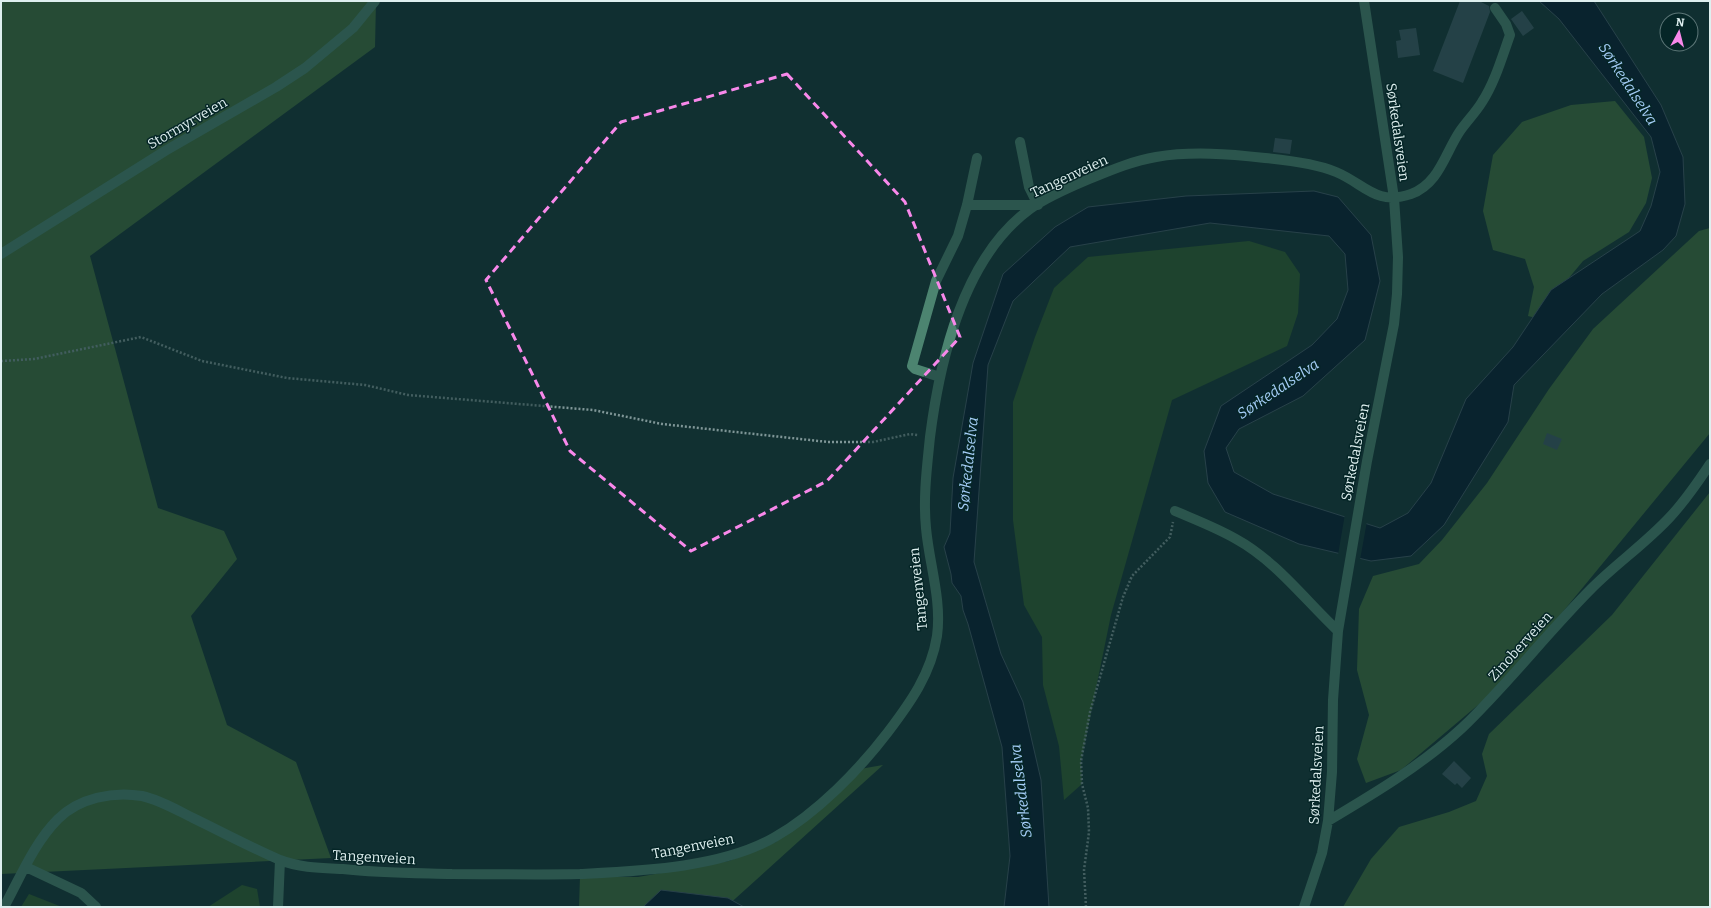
<svg xmlns="http://www.w3.org/2000/svg" width="1711" height="908" viewBox="0 0 1711 908" font-family="Bitter,serif">
	<style>
		.green { fill: #2f5b2b }
		.forest { fill: #406d3b }
		.water { fill: #00152c; stroke: #435666 }
		.pier { fill: #113031 }
		.building { fill: #3d5863 }
		.lines { fill: none; stroke-linecap: round; stroke-linejoin: round }
		.path { stroke: #7f9697; stroke-width: 2.5; stroke-dasharray: 2 2; stroke-linecap: butt }
		.minor { stroke: #4c8470; stroke-width: 10 }
		.marked { fill: none; stroke: #f888ea; stroke-width: 3; stroke-dasharray: 8 5; stroke-linejoin: round }
		.labels { text-anchor: middle; stroke-width: 3; stroke-linejoin: round; paint-order: stroke }
		.street-label { font-size: 14px; fill: #deefef; stroke: #052627 }
		.water-label { font-size: 15px; font-style: italic; fill: #a5cdf7; stroke: #052627 }
	</style>
	<rect width="100%" height="100%" fill="#113031"/>
	<path class="green" d="M1249,241l36,11 15,22 -2,39 -11,33 -115,54 -61,215 -30,146 1,23 -18,16 -5,-54 -16,-61 -1,-48 -18,-32 -11,-85v-118l22,-65 19,-49 34,-31z
		M242,885l15,4 3,18h-52z
		M29,894l33,13h-41z"/>
	<path class="forest" d="M1,1h375l-1,46 -285,209 68,252 66,23 13,28 -46,57 36,109 69,37 35,96 -330,16z
		M1615,101l29,36 8,41 -6,25 -17,29 -46,29 -20,24 -19,35 -16,-4 6,-29 -9,-28 -32,-9 -10,-39 10,-56 29,-33 49,-17z
		M1710,228v205l-149,181 -64,75 -96,81 -35,13 -9,-24 12,-44 -12,-45 2,-61 14,-33 46,-12 23,-24 45,-57 62,-94 44,-60 106,-98z
		M1710,492v415h-367l28,-48 28,-32 50,-15 27,-11 11,-25 -5,-22 7,-20 123,-119z
		M883,765l-157,142h-147l1,-30h58l91,-16 47,-19 84,-73z"/>
	<path class="water" d="M1539,1h55l67,104 22,52 2,47 -9,32 -13,14 -61,44 -88,91 -6,37 -64,103 -33,31 -40,5 -72,-17 -74,-32 -17,-29 -4,-32 17,-45 91,-61 25,-26 11,-29 -3,-36 -16,-18 -119,-13 -140,24 -57,54 -25,64 -14,197 27,92 22,48 18,78 8,127h-45l6,-51 -8,-109 -34,-123 -5,-14 -2,-14 -9,-13 -1,-9 -7,-27 6,-14 3,-55 20,-115 30,-89 52,-47 33,-20 98,-11 128,-5 24,6 33,38 9,46 -15,59 -62,56 -64,33 -13,19 8,24 39,22 107,34 28,-15 23,-30 35,-84 47,-52 38,-57 89,-59 11,-25 9,-34 -9,-35 -92,-118z
		M661,890l67,8 16,9h-101z"/>
	<path class="pier" d="M1345,514l22,7 -7,39 -22,-5z"/>
	<path class="building" d="M1460,1h19l10,5 1,6 -27,71 -30,-12z
		M1522,11l12,17 -11,8 -12,-17z
		M1416,28l4,27 -22,3 -2,-17 5,-1 -2,-10z
		M1275,138l17,2 -2,14 -17,-2z
		M1547,433l15,6 -5,11 -14,-6z
		M1454,761l17,17 -9,10 -5,-5 -2,2 -13,-11z"/>
	<g class="lines">
		<path class="path" d="M1,361l33,-2 107,-22 61,24 85,17 78,7 43,10 185,15 69,14 166,18h45l37,-8 8,1
			M1086,907l-2,-37 5,-38 -1,-24 -6,-24 -1,-23 9,-49 33,-115 9,-21 38,-39 3,-15"/>
		<path class="minor" d="M967,205h71l-9,-18 -9,-45
			M1,254l164,-103 111,-64 29,-19 48,-40 22,-27
			M940,377l-25,-8 -3,-3 24,-85 22,-45 9,-31 10,-47
			M1175,511c21,9 42,17 61,28 40,22 69,61 102,92
			M1328,821c47,-28 94,-56 134,-93 46,-44 85,-95 130,-140 25,-25 54,-45 78,-71 15,-16 28,-35 40,-53
			M26,867l55,26 15,14
			M4,907c16,-29 30,-64 54,-88 21,-21 55,-28 84,-23 18,4 35,14 51,22 29,14 57,29 87,42
			M278,907l2,-47c20,8 42,8 63,9 36,4 73,4 109,5 43,0 85,1 128,0 60,-3 142,-6 195,-37 42,-24 84,-67 113,-105 22,-29 43,-58 49,-96 5,-36 -8,-73 -11,-108 -3,-31 1,-61 4,-91 10,-78 33,-179 100,-228 17,-12 38,-21 57,-29 22,-9 45,-19 69,-23 36,-6 73,-3 109,1 21,2 52,6 71,14 29,12 39,34 75,22 28,-10 34,-41 49,-63 7,-10 16,-19 22,-29 13,-20 20,-45 28,-67l-4,-11 -11,-16
			M1304,907l18,-54 6,-32 4,-49 1,-72 5,-69 29,-170 27,-137 3,-30 1,-37 -4,-59 -30,-197"/>
	</g>
	<path d="M0 0H1711V908H0ZM787,74l118,128 55,135 -133,144 -136,70 -121,-100 -84,-171 135,-158z" fill="#113031" fill-opacity=".55" fill-rule="evenodd"/>
	<path class="marked" d="M787,74l118,128 55,135 -133,144 -136,70 -121,-100 -84,-171 135,-158z"/>
	<g class="labels">
		<g class="street-label">
			<text transform="translate(187 123) rotate(-30)" y="5">Stormyrveien</text>
			<text transform="translate(1398 132) rotate(82)" y="5">Sørkedalsveien</text>
			<text transform="translate(1069 176) rotate(-25)" y="5">Tangenveien</text>
			<text transform="translate(1355 452) rotate(-79)" y="5">Sørkedalsveien</text>
			<text transform="translate(918 589) rotate(-96)" y="5">Tangenveien</text>
			<text transform="translate(1520 646) rotate(-48)" y="5">Zinoberveien</text>
			<text transform="translate(1316 775) rotate(-87)" y="5">Sørkedalsveien</text>
			<text transform="translate(693 846) rotate(-11)" y="5">Tangenveien</text>
			<text transform="translate(374 857) rotate(3)" y="5">Tangenveien</text>
		</g>
		<g class="water-label">
			<text transform="translate(1628 84) rotate(57)" y="5">Sørkedalselva</text>
			<text transform="translate(1278 389) rotate(-34)" y="5">Sørkedalselva</text>
			<text transform="translate(968 464) rotate(-84)" y="5">Sørkedalselva</text>
			<text transform="translate(1021 791) rotate(-97)" y="5">Sørkedalselva</text>
		</g>
	</g>
	<rect width="1711" height="908" fill="none" stroke="#deefef" stroke-width="4"/>
	<g transform="translate(1679 32) rotate(7)"><circle r="19" fill="#052627" stroke="#5c7677"/>
	<path d="M0-3L7 15L0 10L-7 15Z" fill="#f888ea"/>
	<text y="-6" font-size="11" font-weight="bold" text-anchor="middle" fill="#deefef">N</text>
	</g>
</svg>
